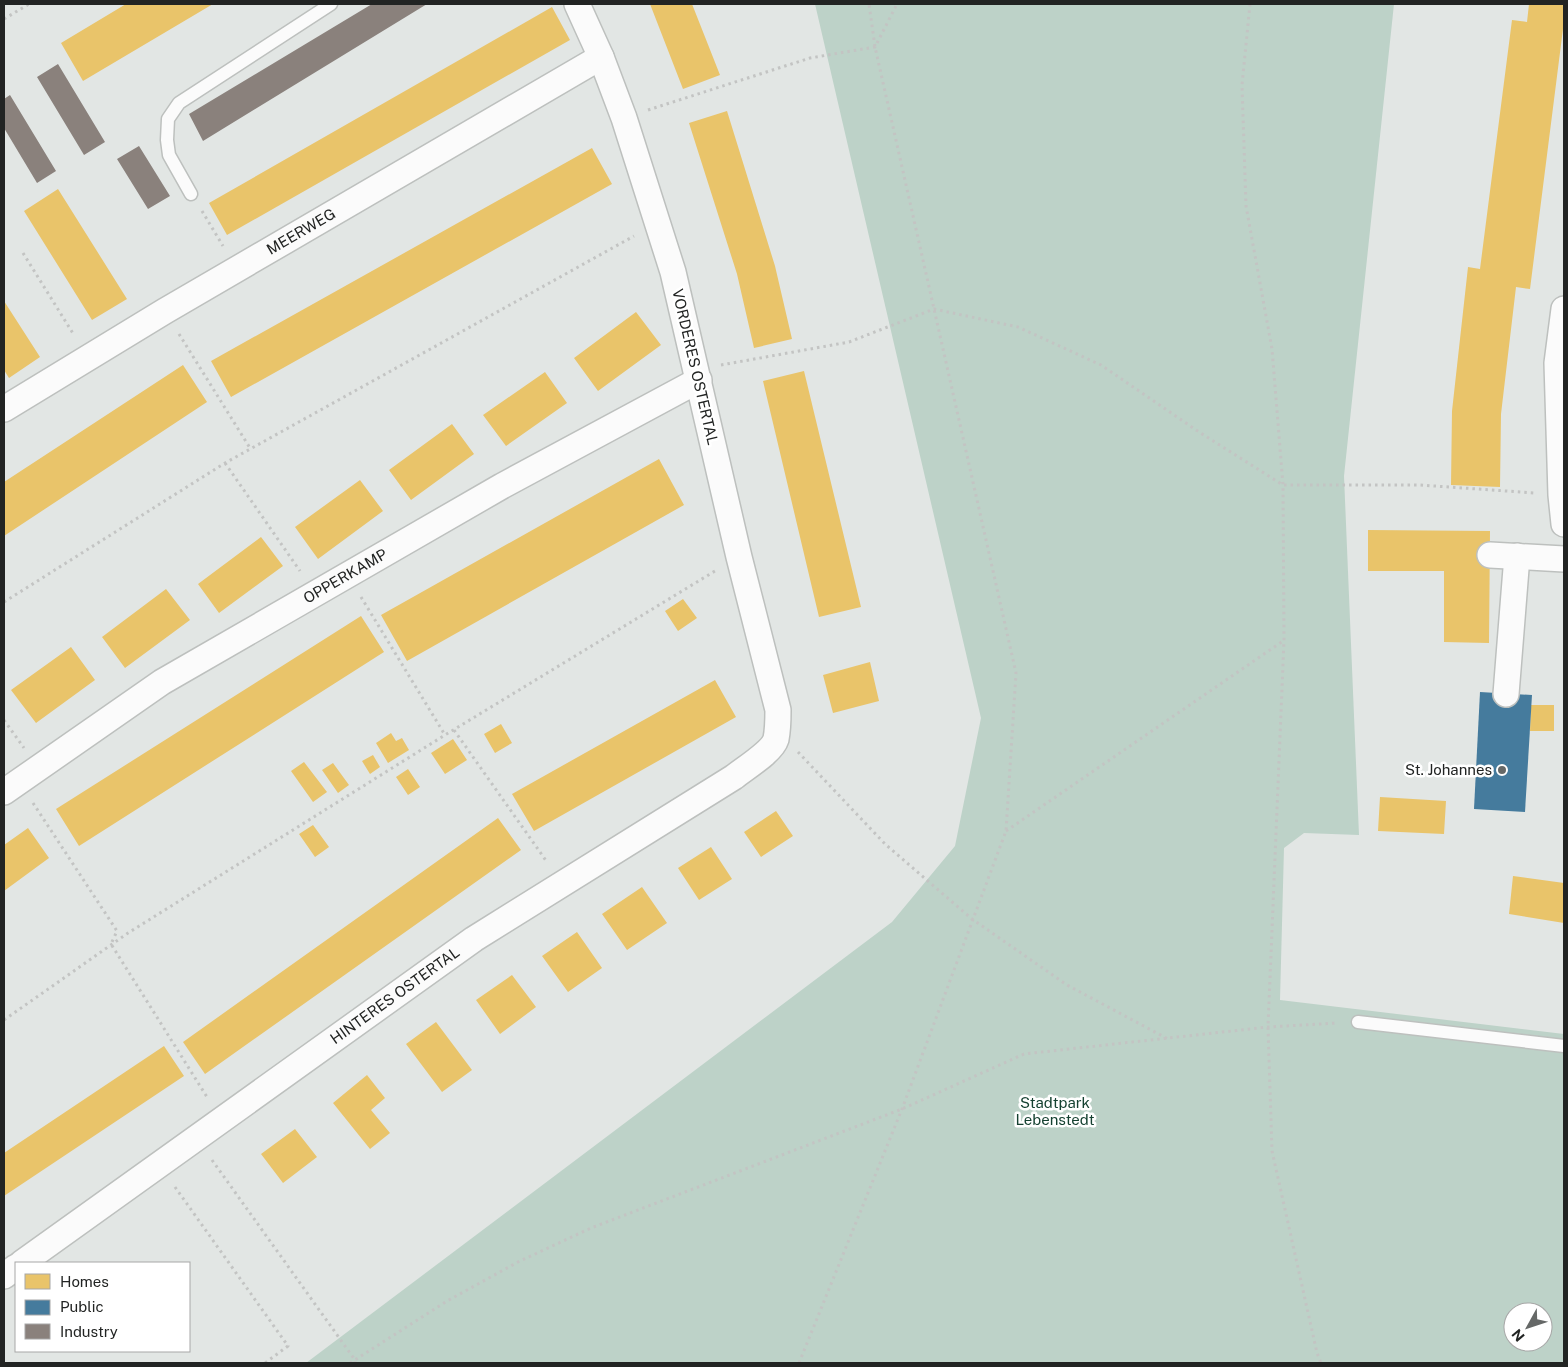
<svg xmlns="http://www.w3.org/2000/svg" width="1568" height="1367" viewBox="0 0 1568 1367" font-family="'Public Sans',sans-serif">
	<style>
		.green { fill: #bdd2c8; fill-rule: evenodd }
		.homes { fill: #e9c46a }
		.public { fill: #457b9d }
		.industry { fill: #8a817c }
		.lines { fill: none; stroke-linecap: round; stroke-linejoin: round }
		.lane-casing { stroke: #bdc0be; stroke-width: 15 }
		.street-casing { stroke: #bdc0be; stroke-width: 28 }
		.path { stroke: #c3c4c3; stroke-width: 3; stroke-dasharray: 2.5 4; stroke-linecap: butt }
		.lane { stroke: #fbfbfb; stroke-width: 12 }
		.street { stroke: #fbfbfb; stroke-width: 25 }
		.poi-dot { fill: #656867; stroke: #fff; stroke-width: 2 }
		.labels { text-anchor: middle; stroke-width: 5; stroke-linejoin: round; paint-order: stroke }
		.street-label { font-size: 15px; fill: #222423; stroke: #fff }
		.poi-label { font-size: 15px; fill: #222423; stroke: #fff; text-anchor: end }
		.park-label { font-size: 15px; fill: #154131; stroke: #fff }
	</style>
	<rect width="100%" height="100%" fill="#e2e6e4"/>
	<path class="green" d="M815,4h579l-50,472 15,359 -55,-2 -20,15 -4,152 284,34v329h-1258l586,-441 63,-76 26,-128zM1513,1312h30v30h-30z"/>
	<path class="homes" d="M126,4h87l-130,77 -22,-38z
		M650,4h42l28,71 -37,14z
		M1529,4h35v17l-34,268 -14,-2 -15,127 -1,73 -49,-2 1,-74 16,-144 12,2 32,-249 15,2z
		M552,7l18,33 -343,195 -18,-32z
		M727,111l48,155 17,73 -38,9 -17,-74 -48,-151z
		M592,148l20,36 -381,213 -20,-36z
		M58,189l69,110 -35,21 -68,-109z
		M4,301l36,56 -31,21 -5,-8z
		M636,312l25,33 -63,46 -24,-33z
		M183,365l24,37 -203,134v-54z
		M804,371l57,236 -42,10 -56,-236z
		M545,372l22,31 -61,43 -23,-31z
		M452,424l22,30 -63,46 -22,-30z
		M659,459l25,46 -277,156 -26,-46z
		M360,480l23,31 -65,48 -23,-32z
		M1368,530l122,1 -1,112 -45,-1v-71h-76z
		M261,537l22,29 -64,47 -21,-29z
		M166,589l24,31 -65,48 -23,-31z
		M683,599l14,19 -19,13 -13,-20z
		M361,616l23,36 -305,194 -23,-37z
		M71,647l24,33 -59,43 -25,-33z
		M870,662l9,39 -46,12 -10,-38z
		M715,680l21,37 -202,114 -22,-37z
		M1531,705h23v26h-24z
		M501,724l11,19 -17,10 -11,-19z
		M391,733l5,8 6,-3 7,12 -21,13 -12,-20z
		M453,739l14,21 -22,14 -14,-21z
		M373,755l7,12 -10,7 -8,-13z
		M304,762l23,30 -14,10 -22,-31z
		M333,763l16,22 -11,8 -16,-23z
		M408,769l12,18 -12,8 -12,-18z
		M1380,797l66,4 -2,33 -66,-3z
		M776,811l17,25 -32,21 -17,-25z
		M498,818l23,32 -316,224 -22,-32z
		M313,825l16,22 -14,10 -16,-23z
		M28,828l21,30 -45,33v-46z
		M711,847l21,32 -33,21 -21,-32z
		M1513,876l51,7v40l-55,-9z
		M642,887l25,36 -40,27 -25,-36z
		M577,932l25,36 -34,24 -26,-36z
		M512,975l24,32 -36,27 -24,-34z
		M436,1022l36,48 -30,22 -36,-48z
		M164,1046l20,30 -180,120v-43z
		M367,1075l18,23 -14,12 19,23 -20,16 -37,-46z
		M295,1129l22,28 -34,26 -22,-29z"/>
	<path class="public" d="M1480,692l52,3 -7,117 -51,-3z"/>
	<path class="industry" d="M372,4h55l-224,137 -14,-27z
		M58,64l47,78 -21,13 -47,-78z
		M10,95l46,76 -19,12 -33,-55v-29z
		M139,146l31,50 -22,13 -31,-50z"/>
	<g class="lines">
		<g class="lane-casing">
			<path id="lane" d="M191,194l-22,-39 -2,-15 1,-21 11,-16 152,-99
				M1358,1022l206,24"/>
		</g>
		<g class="street-casing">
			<g id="street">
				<path d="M1564,309l-7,54 4,132 3,29"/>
				<path id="s1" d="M4,409l161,-98 436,-254"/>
				<path d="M1490,555l74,4"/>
				<path d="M1506,694l11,-138"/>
				<path id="s2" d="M4,792l158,-110 340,-196 197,-106"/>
				<path id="s3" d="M22,1263l452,-324 260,-162c11,-9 38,-25 42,-38 2,-10 2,-19 2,-29l-39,-153 -66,-285 -49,-154 -23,-61 -24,-53"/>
				<path d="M4,1276l12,-9"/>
			</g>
		</g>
		<path class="path" d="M1250,4l-8,81 4,121 26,143 11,136 1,155 -16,387 4,124 45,202 4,10
			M4,19l25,-15
			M648,110l162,-52 65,-11 22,-43
			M202,211l21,35
			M23,253l51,82
			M179,334l71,114
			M721,365l128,-23 85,-33 84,18 83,38 98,67 84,53h137l115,8
			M225,463l75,108
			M361,597l84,138
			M4,602l221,-139 409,-227
			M4,720l20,28
			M454,730l93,132
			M798,752l87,92 87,75 95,66 101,54
			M33,803l84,128 -6,13 96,153
			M1006,831l277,-190
			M4,1020l124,-87 317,-198 270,-164
			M212,1160l143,200v3
			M175,1187l113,159 -23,17
			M350,1363l97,-62 71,-39 73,-34 311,-119 122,-55 244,-27 70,-4
			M799,1363l103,-254 104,-278 10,-158 -141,-626 -6,-43"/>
		<use href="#lane" class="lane"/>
		<use href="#street" class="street"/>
	</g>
	<circle class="poi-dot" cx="1502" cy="770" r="5"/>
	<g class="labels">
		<g class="street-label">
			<text dy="5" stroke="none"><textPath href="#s1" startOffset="346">MEERWEG</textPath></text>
			<text transform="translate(695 367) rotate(77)" y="5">VORDERES OSTERTAL</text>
			<text dy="5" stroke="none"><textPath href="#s2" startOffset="404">OPPERKAMP</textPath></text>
			<text dy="5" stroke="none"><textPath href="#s3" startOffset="459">HINTERES OSTERTAL</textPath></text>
		</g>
		<g class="poi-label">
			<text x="1492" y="775">St. Johannes</text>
		</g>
		<g class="park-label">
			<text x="1055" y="1108">Stadtpark<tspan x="1055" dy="17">Lebenstedt</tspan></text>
		</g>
	</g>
	<rect width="1568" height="1367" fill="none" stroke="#222423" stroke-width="10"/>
	<rect x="15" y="1262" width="175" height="90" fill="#ffffff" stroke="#a7a7a7"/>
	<rect x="25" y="1274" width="25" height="15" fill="#e9c46a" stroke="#a7a7a7"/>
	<text x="60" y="1287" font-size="15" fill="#222423">Homes</text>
	<rect x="25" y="1300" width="25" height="15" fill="#457b9d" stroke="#a7a7a7"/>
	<text x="60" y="1312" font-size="15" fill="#222423">Public</text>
	<rect x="25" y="1324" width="25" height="15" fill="#8a817c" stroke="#a7a7a7"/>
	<text x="60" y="1337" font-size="15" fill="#222423">Industry</text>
	<g transform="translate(1528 1327) rotate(230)"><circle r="24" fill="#ffffff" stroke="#a7a7a7"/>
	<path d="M0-4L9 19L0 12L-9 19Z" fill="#656867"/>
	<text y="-8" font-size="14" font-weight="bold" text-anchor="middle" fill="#222423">N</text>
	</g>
</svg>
